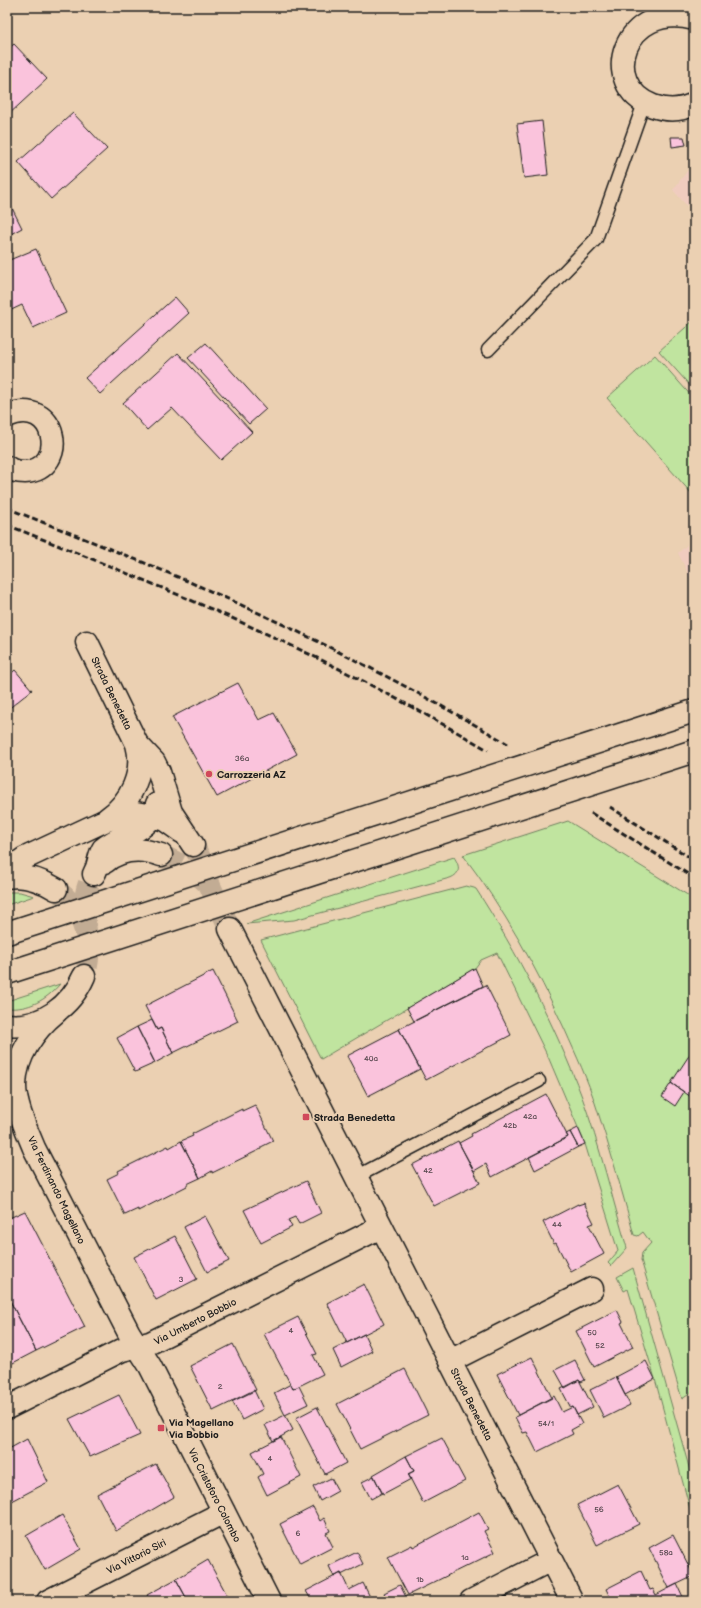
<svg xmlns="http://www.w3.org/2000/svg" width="701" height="1608" viewBox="0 0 701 1608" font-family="'Balsamiq Sans',sans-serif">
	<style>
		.built { fill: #f0ccbf }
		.green { fill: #c0e49f; stroke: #6e805e }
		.building { fill: #fac3dc; stroke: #1c1c1c }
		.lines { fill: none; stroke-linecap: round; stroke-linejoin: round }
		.street-tunnel { stroke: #c2ac94; stroke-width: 22; stroke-dasharray: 22 11; stroke-linecap: butt }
		.secondary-tunnel { stroke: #c2ac94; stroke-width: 22; stroke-dasharray: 22 11; stroke-linecap: butt }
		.lane-casing { stroke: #1c1c1c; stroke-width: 15 }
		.street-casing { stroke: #1c1c1c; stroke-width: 25 }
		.secondary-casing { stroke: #1c1c1c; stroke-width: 25 }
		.lane { stroke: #ebd0b2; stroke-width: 12 }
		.street { stroke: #ebd0b2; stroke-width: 22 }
		.secondary { stroke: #ebd0b2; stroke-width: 22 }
		.rail { stroke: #1c1c1c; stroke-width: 3; stroke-dasharray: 6 3; stroke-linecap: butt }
		.highway-bridge-casing { stroke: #1c1c1c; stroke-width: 25; stroke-linecap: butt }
		.highway-bridge { stroke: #ebd0b2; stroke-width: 22 }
		.poi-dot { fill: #d1495b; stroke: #ebd0b2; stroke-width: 1.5 }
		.labels { text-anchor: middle; stroke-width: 4; stroke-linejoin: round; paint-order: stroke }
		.number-label { font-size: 8px; fill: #54464c }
		.street-label { font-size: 10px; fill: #1c1c1c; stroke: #ebd0b2 }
		.poi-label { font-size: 10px; font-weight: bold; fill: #1c1c1c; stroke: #ebd0b2; text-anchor: start }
	</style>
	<rect width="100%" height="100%" fill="#ebd0b2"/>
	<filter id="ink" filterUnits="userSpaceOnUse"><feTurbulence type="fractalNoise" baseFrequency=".025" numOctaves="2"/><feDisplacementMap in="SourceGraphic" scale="8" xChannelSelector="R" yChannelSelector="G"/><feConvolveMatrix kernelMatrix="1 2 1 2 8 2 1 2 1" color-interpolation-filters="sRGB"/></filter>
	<g filter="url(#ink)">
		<path class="built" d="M694,162v52l-21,-24z
			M694,539v46l-16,-32z"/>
		<path class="green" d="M694,320v70l-35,-39z
			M655,355l39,44v93l-2,2 -85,-96z
			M568,821l126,78v492l-12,8 -41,-139 1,-7 9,-10 -8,-11 -5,4 -4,-1c-12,-43 -24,-87 -38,-129 -8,-26 -20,-51 -31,-76 -28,-61 -61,-121 -102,-175z
			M454,857c6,9 7,17 -4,21l-156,42 -48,4z
			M466,886l8,2 2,1c42,65 79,136 106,208 18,49 30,101 45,151l-16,18 -3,-3 10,-12 -33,-107 -36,-85 -52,-106 -16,7 -6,8 -154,91 -60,-119z
			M7,892h13l14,4 -27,9z
			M60,984c-14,16 -31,26 -53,24v-7z
			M633,1268l61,217v39l-39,-145 -27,-90 -4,2 -7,-14z"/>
		<path class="building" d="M14,44l33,35 -40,37v-66z
			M73,113l34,36 -56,50 -33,-37z
			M542,121l6,54 -24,3 -7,-54z
			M671,137h13l2,8 -14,2z
			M7,198l15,30 -15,8z
			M36,249l30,64 -33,15 -11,-23 -15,7v-51z
			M175,297l14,16 -89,81 -15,-16z
			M206,343l60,66 -17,15 -61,-66z
			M178,353l74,79 -31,28 -49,-52 -25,22 -24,-27z
			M15,670l17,20 -25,20v-33z
			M238,683l21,37 15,-7 23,41 -80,43 -45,-80z
			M475,968l8,18 -69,35 -7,-13z
			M213,971l25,50 -65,32 -12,-25 -4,2 -12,-24z
			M486,985l25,50 -85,45 -27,-51z
			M152,1020l5,10 4,-2 12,25 -18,10 -18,-36z
			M137,1027l18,36 -20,9 -18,-34z
			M399,1029l21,40 -52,27 -21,-40z
			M694,1048v51l-23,-16z
			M671,1083l13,9 -9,14 -13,-9z
			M546,1094l22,43 -76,40 -6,-13 -12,7 -15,-28 13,-7 -1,-2z
			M255,1105l18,36 -12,6v2l-49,24v-2l-12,7 -19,-37 12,-5 -1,-2 50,-25v2z
			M578,1128l7,16 -7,3 -8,-15z
			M570,1132l8,15 -43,23 -6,-13 39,-20 -2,-3z
			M181,1141l19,37 -13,6v2l-49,25v-2l-13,6 -18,-36 12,-6 -1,-2 50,-25 1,2z
			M458,1141l22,42 -46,23 -22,-41z
			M306,1181l15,32 -22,11 -4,-7 -7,3 4,7 -31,16 -17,-33z
			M584,1203l10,20 -5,2 15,29 -33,18 -15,-29 -2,1 -11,-22 35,-18v1z
			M25,1211l60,116 -49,24 -29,-56v-76z
			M205,1216l24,45 -22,11 -23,-45z
			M175,1236l22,43 -41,21 -22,-43z
			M364,1284l20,40 -37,19 -20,-40z
			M7,1295l29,56 -29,15z
			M617,1310l6,12 -2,1 12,24 -39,20 -18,-36z
			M298,1317l19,37 -4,1 10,19 -30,15 -29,-55z
			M364,1334l8,17 -31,16 -8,-17z
			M233,1344l23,46 -43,21 -23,-45z
			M532,1357l20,41 -34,17 -21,-41z
			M575,1360l10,20 -4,2 -2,-2 -14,8 -10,-18z
			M646,1361l9,18 -30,16 -9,-18z
			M405,1369l23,46 -68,34 -23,-45z
			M616,1377l14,28 -26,13 -14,-28z
			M579,1380l14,27 -16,8 -4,-8 -2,1 -10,-19z
			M291,1384l2,5 6,-3 9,18 -23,11 -11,-22z
			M254,1390l9,19 -21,11 -10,-19z
			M119,1395l21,40 -50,22 -21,-38z
			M554,1396l8,16 11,-5 9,17 -11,6 2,4 -36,18 -10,-20 -4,1 -8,-16z
			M317,1407l29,56 -21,11 -29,-56z
			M285,1415l8,15 -20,11 -8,-16z
			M281,1437l20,40 -34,18 -9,-18 5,-3 -11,-22z
			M442,1438l23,43 -42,22 -15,-29 6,-3 -8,-15z
			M27,1439l21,43 -36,19 -5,-9v-42z
			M406,1456l8,15 -6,3 3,5 -28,15 -10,-19z
			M156,1464l18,33 -58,34 -19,-37z
			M374,1476l8,17 -11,6 -9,-17z
			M331,1478l7,13 -18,10 -7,-14z
			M618,1484l21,40 -42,21 -20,-40z
			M313,1507l7,14 4,-3 6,13 -4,2 7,14 -33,17 -20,-40z
			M479,1512l9,17 -4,2 11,21 -87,43 -20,-38 24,-12 1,2z
			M62,1515l19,34 -36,21 -19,-34z
			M673,1535l21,41 -25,12 -20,-40z
			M357,1552l6,12 -22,11v-2l-7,4 -5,-11z
			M208,1560l19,35 -11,6h-12l-3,-6 -10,6h-3l-12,-22z
			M641,1571l9,19 3,-1 3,6 21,-11 6,13 -7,4h-64l-6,-12z
			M341,1573l8,17 14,-7 9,18h-60l-6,-10z
			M176,1579l12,22h-38l-3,-6z
			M400,1585l8,16h-20l-4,-8z"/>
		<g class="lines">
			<path class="street-tunnel" d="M193,845l12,22 5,19 20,43
				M161,855l33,16 12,11
				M87,938c-3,-21 -5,-40 4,-60"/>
			<path class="secondary-tunnel" d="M56,889c26,21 40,54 28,87"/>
			<g class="lane-casing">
				<path id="lane" d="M488,350l108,-111 48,-136
					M356,1177l183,-96"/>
			</g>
			<g class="street-casing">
				<path id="street" d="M694,19c-70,-19 -97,66 -41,87 14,5 27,5 41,-2
					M7,416c50,-22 63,54 18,56 -6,0 -13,-1 -18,-5
					M87,642l50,102 17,18 5,10 12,40 22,33
					M107,819c24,-17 38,-46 30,-75
					M105,862c17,-14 36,-14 56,-7
					M7,871l18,-13 77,-36 21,-8 13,-1 16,3 13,4 17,12
					M94,874c6,-10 4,-17 9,-25 19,-17 47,-15 54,-45
					M230,929l342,672
					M56,1012c-22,18 -41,45 -41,74 0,19 12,45 19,62l95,185 21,33 119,235
					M450,1361l142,-72
					M7,1408l115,-58 28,-7 231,-116
					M48,1601l176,-89
					M471,1601l80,-41"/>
			</g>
			<g class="secondary-casing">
				<path id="secondary" d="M7,877c18,-3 34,3 49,12
					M7,1025c34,4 64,-19 77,-49"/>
			</g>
			<use href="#lane" class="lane"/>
			<use href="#street" class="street"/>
			<use href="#secondary" class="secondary"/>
			<path class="rail" d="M7,508c78,31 156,61 232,96 92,42 182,89 269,140
				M7,525c103,41 206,82 306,131 60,29 118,61 175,94
				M610,807l84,53
				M591,813l103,65"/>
			<g class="highway-bridge-casing">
				<path id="highway-bridge" d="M7,933l687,-222
					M7,973l687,-222"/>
			</g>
			<use href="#highway-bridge" class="highway-bridge"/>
		</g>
	</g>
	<g class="poi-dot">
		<circle cx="209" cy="774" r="4"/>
		<rect x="302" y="1113" width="8" height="8" rx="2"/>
		<rect x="157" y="1424" width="8" height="8" rx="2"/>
	</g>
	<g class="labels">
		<g class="number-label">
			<text x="242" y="761">36a</text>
			<text x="371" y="1061">40a</text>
			<text x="530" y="1119">42a</text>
			<text x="510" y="1128">42b</text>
			<text x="428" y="1173">42</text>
			<text x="557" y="1227">44</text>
			<text x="181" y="1282">3</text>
			<text x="291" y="1333">4</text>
			<text x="592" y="1335">50</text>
			<text x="600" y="1348">52</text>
			<text x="220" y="1389">2</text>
			<text x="546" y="1426">54/1</text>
			<text x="270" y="1461">4</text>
			<text x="599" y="1512">56</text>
			<text x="298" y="1536">6</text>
			<text x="666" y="1555">58a</text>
			<text x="465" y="1560">1a</text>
			<text x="420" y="1582">1b</text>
		</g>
		<g class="street-label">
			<text transform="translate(112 693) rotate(64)" y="4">Strada Benedetta</text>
			<text transform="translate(57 1190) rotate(64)" y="4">Via Ferdinando Magellano</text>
			<text transform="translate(195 1321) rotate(-27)" y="4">Via Umberto Bobbio</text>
			<text transform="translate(472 1404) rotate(63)" y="4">Strada Benedetta</text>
			<text transform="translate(215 1495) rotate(63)" y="4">Via Cristoforo Colombo</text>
			<text transform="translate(136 1556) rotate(-27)" y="4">Via Vittorio Siri</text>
		</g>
		<g class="poi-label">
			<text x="217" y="778">Carrozzeria AZ</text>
			<text x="314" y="1121">Strada Benedetta</text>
			<text x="169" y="1426">Via Magellano<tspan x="169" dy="12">Via Bobbio</tspan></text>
		</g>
	</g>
	<rect width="701" height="1608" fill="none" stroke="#ebd0b2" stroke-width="24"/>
	<rect x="12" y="12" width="677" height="1584" fill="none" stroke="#1c1c1c" stroke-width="1.5" filter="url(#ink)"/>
</svg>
